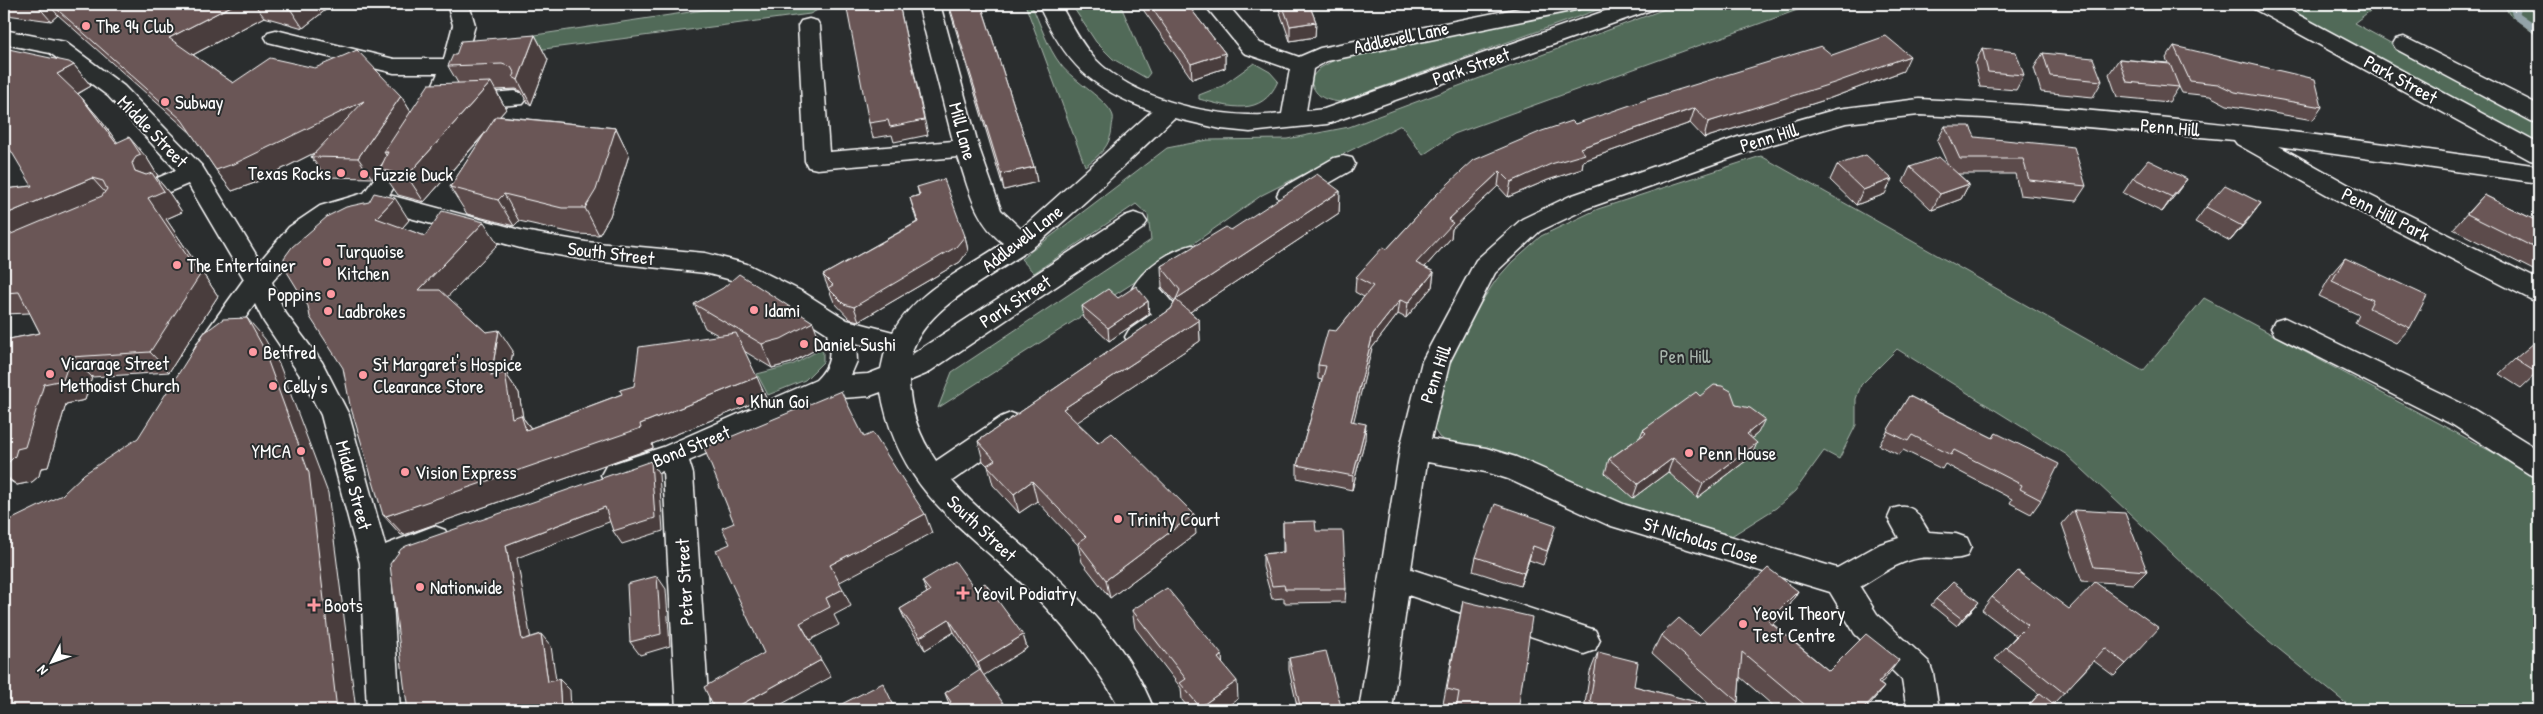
<svg xmlns="http://www.w3.org/2000/svg" width="2543" height="714" viewBox="0 0 2543 714" font-family="'Patrick Hand',sans-serif">
	<style>
		.green { fill: #516b59; stroke: #a8b5ac }
		.lines { fill: none; stroke-linecap: round; stroke-linejoin: round }
		.stream { stroke: #94a3a9; stroke-width: 8 }
		.minor-casing { stroke: #fff; stroke-width: 3 }
		.minor { fill: #2a2d2e; fill-rule: evenodd }
		.wall { fill: #5b4b4b; stroke: #fff }
		.shaded-wall { fill: #4a3d3d; stroke: #fff }
		.building { fill: #6a5757; stroke: #fff }
		.poi-dot { fill: #ff9aa2; stroke: #2a2d2e; stroke-width: 2 }
		.labels { text-anchor: middle; stroke-width: 4; stroke-linejoin: round; paint-order: stroke }
		.poi-label { font-size: 19px; fill: #fff; stroke: #2a2d2e; text-anchor: start }
		.street-label { font-size: 19px; fill: #fff; stroke: #2a2d2e }
		.park-label { font-size: 19px; fill: #a8b5ac; stroke: #2a2d2e }
	</style>
	<rect width="100%" height="100%" fill="#2a2d2e"/>
	<filter id="ink" filterUnits="userSpaceOnUse"><feTurbulence type="fractalNoise" baseFrequency=".02" numOctaves="2"/><feDisplacementMap in="SourceGraphic" scale="10" xChannelSelector="R" yChannelSelector="G"/><feConvolveMatrix kernelMatrix="1 2 1 2 8 2 1 2 1" color-interpolation-filters="sRGB"/></filter>
	<g filter="url(#ink)">
		<path class="green" d="M744,4h85l-19,10 -281,37 6,-16z
			M1025,4h6c10,21 16,43 30,61 11,15 48,36 52,51 1,3 -1,8 -1,11 -1,19 -13,29 -27,39z
			M1071,4h49l30,69 -4,5 -33,-19 -17,-17z
			M1591,4h23l-274,98c-17,-2 -25,-6 -30,-23l10,-11 16,-9z
			M1678,4h136l-360,130 -31,21 -22,-30 -139,70 -85,60 -239,153 14,-36 199,-132 -3,-25 -12,-11 -102,69 -13,-14 146,-111 41,-8 79,-1 62,-12z
			M2276,4h103l-25,19 185,101v23z
			M2495,4h44v33l-30,-23 -4,-8z
			M1254,63l16,9 8,9c-16,37 -49,26 -79,18v-4l23,-9z
			M1761,156l382,215 61,-73 335,179v233h-185l-106,-86 -181,-169 -170,-106 -36,36 -5,14v26l-17,34 -15,-8 -29,40 -19,17 -54,34 -137,-47 -41,-26 -27,-12 -69,-14 -9,-6 -9,-14 26,-83 40,-60 16,-18 29,-26 57,-27z
			M823,348v14l-18,18 -37,15 -11,-21 35,-9z"/>
		<g class="lines">
			<path class="stream" d="M2512,4l5,12 22,15"/>
			<g class="minor-casing">
				<path id="minor" d="M447,4h22l6,21 -11,41 -15,36 -60,93 135,36 62,11 119,11 42,11 56,28 44,28 46,12c24,-43 72,-62 110,-89 -28,-21 -34,-54 -45,-86l-141,12 -9,-2 -3,-6 -7,-135 3,-5 8,-2 8,2 3,5 9,126 124,-11 -35,-137h22l39,144 22,62 20,19 131,-118c-61,-22 -87,-48 -114,-107h22c10,18 20,38 34,54 43,45 129,62 188,56l8,-45 -46,-16 -40,-49h23l33,39 39,14 21,-9 219,-44h43l-3,5 -8,2 -244,50 -14,8 -7,42 18,-2 301,-105h32l-3,5 -327,115 -77,8 -29,-3 -47,-11c-43,41 -86,83 -131,121 -40,35 -117,62 -132,116l214,-139 9,-3 9,3 4,6 -4,6 -217,146 -17,7c1,30 10,55 27,80l65,-44 10,-4 10,4 4,8 -4,8 -69,48c23,27 52,48 79,72 48,43 100,96 123,157h-33c-23,-43 -55,-82 -89,-117 -67,-66 -133,-99 -151,-201l-11,4 -41,3 -140,62 4,13 16,236h-33l-13,-239 -47,16 -10,-3 -5,-9 5,-9 57,-19 153,-67c16,-16 15,-25 11,-47l-42,-27 -46,-24 -34,-9 -119,-13 -62,-11 -151,-41 -35,10 -31,23 -35,41 12,29 38,51 27,53 36,130 49,-19 11,4 4,9 -4,9 -54,22 9,140h-33l-7,-147 -39,-148 -20,-38 -37,-55 -9,-18 -37,53 -10,4 -10,-4 -4,-7 4,-7 46,-64 -56,-95 -24,10 -9,-3 -3,-6 3,-6 21,-9 -68,-74 -58,-43 -46,-9v-14l61,12 59,44 78,80 58,95 29,-34 31,-21 44,-13 45,-64 16,-27 13,-29h-44l-126,-31 -3,-5 3,-5 8,-2 118,29h50l9,-34zM856,343l29,8 -4,18 -13,5 -17,1 6,-14z
					M2251,4h27l261,140v18l-9,-2 -276,-151z
					M2404,37l135,68v18l-8,-2 -135,-72 -3,-5 3,-5z
					M515,91l8,3 4,5 -4,5 -59,5 -8,-3 -4,-5 4,-5z
					M1919,99c208,10 415,36 620,67v17l-260,-37 70,39 190,95v22l-9,-3 -199,-102 -94,-53 -3,-4 -249,-22 -66,-3 -73,8 -90,26 -168,59 -48,23 -45,42 -45,88 -19,78 55,9 30,9 110,48 211,63 43,-24 19,-6 -11,-20 4,-9c23,-8 26,7 37,23l27,2 11,4 4,9 -4,9c-16,6 -30,0 -47,2 -22,3 -41,18 -60,29l17,27 52,48 4,11 6,37h-32l-5,-30 -47,-46 -25,-42 -222,-67 -100,-46 -22,-7 -59,-10 -16,107 184,61 5,10 -5,10 -11,4 -176,-59 -16,115h-33l41,-262 22,-87 54,-101 46,-41 48,-23 168,-59 99,-28z
					M1343,156l9,2 3,6 -3,6 -54,31 -9,3 -9,-3 -3,-6 3,-6 54,-31z
					M1192,245l9,2 4,7 -4,7 -41,27 20,24c-9,18 -28,40 -51,32l-4,-7 4,-7 23,-16 -20,-25c11,-21 37,-38 60,-44z
					M2285,318l188,91 66,41v27l-10,-3 -76,-49 -178,-90 -4,-7 4,-7z"/>
			</g>
			<use href="#minor" class="minor"/>
		</g>
		<path class="wall" d="M4,4h329l-30,24 -39,-11 -71,38 40,28 168,13 10,16 47,-29 -10,-17 8,-11 79,-20 13,25 -17,45 -4,-3 -6,-11 -5,-2 -20,1 10,19 -6,7 116,12 13,27 -19,61 -11,19 -22,-1 -58,-13 -5,5 -47,-12 -17,-27 34,-52 -60,67 -26,-7 -18,-26 3,-6 -11,15 -46,-1 -15,-20 3,-4 -62,31 -20,7 -16,-21 -24,-36 -134,-119 -7,6 -44,-6 -3,4z
			M948,4h33l53,163 3,15 -33,8z
			M1142,4h45l38,49v15l-33,11 -50,-71z
			M1277,4h32l7,18 -1,15 -25,4z
			M2174,46l148,61 -9,13 -86,-15 -17,-9 -28,-3 -3,-6 -10,15 -52,-5 -8,-23 10,-15 49,4 -2,-5z
			M1982,48l42,27 -8,15 -36,-3 -5,-23z
			M2043,53l59,28 -9,16 -52,-5 -7,-24z
			M1832,55l71,16 -75,28 -124,39 -14,-15 -107,38 -1,8 -34,11 -40,17 -10,-11 -46,43 -1,9 -26,29 9,5 -2,15 -26,31 -8,-4 -26,34 -19,74 12,17 -13,51 -55,-12v-13l25,-85 -4,-1v-14l18,-34 28,-34 -9,-5 1,-15 31,-28 50,-55 138,-70z
			M74,65l17,21 -13,8 21,24 18,24 30,16 11,18 -2,1 14,17 12,18 -16,7 52,77 -49,76 -77,5 -7,23 -19,4 -18,63 -7,1 -2,8 -7,6 -15,3 -12,-7h-1v-138l36,-7 -10,-20 -26,1v-125l28,-3z
			M1945,126l30,11 111,49 -10,15 -56,-6 -5,-21h-57l11,10 -8,15 -29,11 -29,-28 7,-15 38,-2 -11,-24z
			M1837,165l48,29 -29,11 -26,-25z
			M2133,178l54,1 -25,33 -39,-19z
			M917,187l48,49 3,15 -8,11 -101,59 -9,-2 -16,-17 -11,-27 94,-53 -7,-24 9,-3z
			M1340,191l-1,22 -149,99 9,8 1,21 -123,81 119,112 -86,64 -28,-36 -4,-17 -41,-44 -18,12 -26,-28 -5,-19 -5,-5 -5,-20 193,-132 4,-7 -13,-15 -1,-21 70,-36z
			M2484,195l55,27v51l-86,-44 17,-19z
			M369,202l40,18 -7,8 23,8 73,8 -51,53 39,35 27,19 -5,26 11,16 4,25 8,10 91,-34 12,-8 84,-51 -13,-7 -11,-24 128,42 -31,17 -19,5 -28,-17 22,47 -114,46 1,4 -249,87h-3l-18,-20z
			M2261,203l-31,38 -35,-19 11,-15z
			M2345,258l65,70 -14,15 -41,-20 4,-8 -40,-19 13,-23z
			M1118,298l30,3 1,13 -40,27 -25,-23 -2,-12z
			M2515,359l24,12 -18,17 -22,-14z
			M1700,396l36,9 22,28 -6,5 -1,19 -54,41 -29,-26 -35,26 -28,-25 4,-14 31,-22 3,-7z
			M1909,396l84,42 3,-5 45,67 -10,14 -21,-11 2,-4 -67,-35 -3,5 -39,-19 -4,5 -20,-10z
			M2074,510l73,61 -13,13 -52,-3 -20,-57z
			M1283,522l33,9 30,58 -1,13 -61,1v-5l-12,1 -9,-32v-13l20,-2z
			M1552,538l-9,27 -14,-5 -9,26 -47,-15 3,-14z
			M2018,571l108,93 -12,12 -20,-15 -41,43 8,6h-37l15,-16 -44,-35 21,-23 -34,-26 10,-13z
			M922,581l53,8 48,46 4,13 -44,27 -34,29 -4,-11 35,-22 -26,-39 -29,18 -19,-28 -6,-13 27,-16z
			M1798,591l-11,19 -14,14 56,47 70,-11 -19,24 4,3 -19,23h-87l-38,-33 -2,25 -5,8h-149l6,-38 8,-20 36,34 77,20 -59,-53 9,-18h38z
			M1936,599l43,3 -22,24 -26,-21z
			M1463,601l55,109h-70l-6,-1z
			M1132,610l90,45v9l16,35 -16,11h-32l-8,-10 -1,-12 -46,-60z
			M1289,658l53,52h-44l-9,-40z"/>
		<path class="shaded-wall" d="M36,4h12l10,11 -7,6z
			M235,4h19l10,13 -79,42 -16,-21z
			M293,4h40l-30,24 -14,-21z
			M899,4l29,131 -34,7 -2,-7 -19,3 -4,-15z
			M4,11l3,4 -3,4z
			M1316,22l-1,15 -25,4v-15z
			M535,35l13,25 -17,45 -13,-25z
			M1225,53v15l-33,11 -1,-15z
			M1910,56l-7,15 -75,28 -124,39 4,-16z
			M74,65l17,21 -16,9 -18,-21z
			M491,82l15,27 -82,93 -17,-26z
			M401,96l13,21 -26,35h-4l3,5 -15,21 -14,-20z
			M81,97l18,21 34,45 -4,-26 18,21 11,18 -2,1 14,17 12,18 -16,7 52,77 -49,76 -19,-20 -2,-154 5,-20 -18,-7 -19,-28z
			M364,101l14,20 -126,63 -20,7 -16,-21z
			M1695,108l-5,15 -107,38 -1,8 -34,11 -40,17 3,-15 69,-34z
			M616,128l13,27 -19,61 -11,19 -14,-27z
			M1034,167l3,15 -33,8 -3,-16z
			M1500,171l-2,15 -46,43 -1,9 -36,40 1,-15 32,-43z
			M92,178l18,20 -106,46v-29z
			M1892,179l-7,15 -29,11 7,-15z
			M2187,179l-11,15 -14,18 10,-15z
			M1969,184l-8,15 -29,11 8,-16z
			M1340,191l-1,22 -161,107 -2,-21z
			M504,194l15,27 -5,5 -16,-26z
			M395,198l14,22 -17,20 -16,-22z
			M2261,203l-12,16 -19,22 12,-15z
			M484,222l14,22 -64,67 -15,-21z
			M965,236l3,15 -8,11 -101,59 -5,-14z
			M1434,272l-2,15 -26,31 2,-15z
			M1400,300l-2,14 -26,34 -22,88 1,-15 22,-87z
			M1148,301l1,13 -40,27 -1,-13z
			M247,318l18,21 15,27 48,127 28,217h-19z
			M1199,320l1,21 -133,88 -4,-20z
			M813,322l9,24 -31,17 -19,5 -10,-24z
			M499,330l14,21 -5,26 11,16 4,25 13,17 -10,-5 -14,-12 -21,-42z
			M71,357l21,20 -7,23 -19,4 -18,63 -7,1 -2,8 -7,6 -15,3 -13,-10v-11l13,-15 27,-65z
			M757,377l9,21 -114,46 1,4 -249,87 -18,-19 254,-92z
			M1765,419l-7,14 -18,15 7,-14z
			M1366,424l-1,15 -13,51 1,-14z
			M1757,443l-6,14 -54,41 6,-14z
			M1673,458l-5,14 -35,26 5,-14z
			M651,461l8,13 4,57 -41,13 -9,-13z
			M1032,481l5,20 -18,12 -5,-19z
			M605,507l9,13 -97,38 16,94 -11,-12 -16,-95z
			M925,514l7,19 -94,50 -8,-18z
			M1194,514l2,20 -86,64 -4,-18z
			M1533,546l-4,14 -9,26 4,-13z
			M657,576l9,13 4,57 -30,9 -10,-13z
			M843,589l8,17 -17,9 5,10 -29,15 -10,-17 26,-25z
			M1798,591l-11,19 -30,29 11,-18z
			M1979,602l-6,7 -16,17 5,-7z
			M949,619l5,13 -29,18 -5,-13z
			M541,634l10,12 7,48 -10,-12z
			M1023,635l4,13 -44,28 -5,-13z
			M1222,655l1,18 -5,-15z
			M821,660l10,17 -60,33h-40z
			M1899,660l-14,19 -20,22 13,-18z
			M559,679l11,11 1,20h-10z
			M1237,681l1,18 -16,11h-22v-3z
			M1884,687l-19,23h-3z"/>
		<path class="building" d="M51,4h184l-66,34 64,45 37,-25 45,10 42,-18 44,46 -43,62 -47,-1 53,-56 -128,62 -20,7 -34,-50z
			M278,4h15l-4,3z
			M846,4h53l25,116 -34,7 -2,-7 -19,3z
			M949,4h32l53,163 -33,7z
			M1149,4h38l38,49 -34,11z
			M1282,4h27l7,18 -26,4z
			M535,35l-17,45 -5,-3 2,-3 -4,-7 -9,-3 -54,2 5,-11h3l5,-14z
			M1886,36l24,20 -76,27 -126,39 -13,-14 -115,40 5,6 -34,10 -40,18 -11,-11 -52,49 5,3 -37,40 18,9 -26,31 -8,-3 -27,34 -22,87 15,3 -13,52 -56,-11 29,-99 -8,-1 10,-35 8,1 37,-45 -17,-9 27,-30 4,2 50,-55 37,-34 68,-29 30,-10 3,3 73,-25 173,-53 11,9z
			M2174,46l141,33 7,28 -87,-15 -17,-8 -28,-3z
			M4,48l65,14 5,3 -17,9 24,23 35,46 13,-6 12,18 -5,2 -4,6 3,8 11,4 6,-2 12,18 -16,7 52,77 -50,77 -79,5 -8,23 -19,4 -19,63 -8,2 -2,7 -7,7 -4,1v-124l36,-7 -21,-41 -15,1v-56l98,-41 5,-7 -4,-8 -11,-3 -88,37v-26l28,-3 -28,-47z
			M1982,48l34,4 8,23 -36,-3z
			M2043,53l50,5 9,23 -52,-5z
			M2119,59l51,5 9,23 -52,-5z
			M491,82l-84,94 -27,-7 8,-17h-4l45,-68z
			M496,116l120,12 -20,62 -11,18h-23l-58,-14 -6,6 -48,-13z
			M1945,126h25l5,11 99,10 12,39 -57,-6 -6,-21h-63z
			M1866,155l26,24 -29,11 -26,-25z
			M1939,157l30,27 -29,10 -30,-27z
			M2148,160l39,19 -15,18 -39,-19z
			M1317,174l23,17 -164,108 4,-9 -19,-24 65,-39 5,3z
			M944,179l21,57 -9,11 -102,60 -10,-3 -16,-16 5,-3 -10,-10 95,-53 -8,-24 10,-3 -3,-8z
			M2225,185l36,18 -19,23 -36,-19z
			M374,193l21,5 -19,20 49,18 17,-25 42,11 -65,68h21l46,42 13,-2 -8,46 14,-3 7,45 9,-3 5,15 96,-36 -2,-4 14,-4 5,-39 97,-14 21,44 -117,47 1,4 -255,88 -3,-1 -33,-110 -7,-37 -33,-51 -2,-11 -24,-39v-9l8,-11 36,-31 18,-9 23,-5z
			M2484,195l55,27v28l-72,-36z
			M2345,258l82,38 -17,32 -41,-20 4,-8 -41,-19z
			M739,274l74,48 -32,17 -19,5 -68,-40 29,-16z
			M1136,286l12,15 -40,27 -26,-22 26,-17 10,9z
			M1176,300l23,20 -136,89 35,34 14,-10 82,81 -88,66 -28,-37 8,-6 -54,-56 -18,13 -27,-29 8,-5 -17,-19 193,-132z
			M247,318l15,27 47,128 28,237h-333v-187l58,-28 22,-21 54,-36 66,-105 19,-14z
			M2535,342l4,3v26l-2,2 -22,-14z
			M1714,385l8,1 9,5 5,14 14,3 15,11 -18,15 10,9 -54,41 -30,-26 -35,26 -29,-25 37,-26 -3,-3 53,-38 4,4z
			M841,391l23,46 9,-4 52,81 -95,51 13,24 -17,9 4,9 -30,16 21,37 -90,50h-16l-11,-23 60,-34 -48,-103 14,-6 -8,-16 12,-5 -30,-75z
			M1909,396l84,42 3,-5 63,31 -18,36 -21,-11 2,-4 -68,-35 -3,5 -39,-20 -4,6 -21,-10z
			M651,461l4,57 -42,13 -8,-24 -99,38 16,95 19,-6 7,48 11,-3 2,31h-153l-4,-26 -14,-120 11,-15 5,-3z
			M1495,504l61,21 -9,26 -14,-5 -9,27 -48,-16z
			M2074,510l51,3 22,58 -53,-4z
			M1315,521l1,10h27l3,58h-61l-1,-4 -12,1 -9,-32 21,-2 -1,-30z
			M955,561l20,28 10,-6 38,52 -45,28 -29,-44 -29,18 -20,-28 30,-18 -8,-10z
			M1768,568l30,23 -30,30 61,50 37,-37 33,26 -21,23 6,4 -22,23h-51l-69,-58 -4,50 -77,-67 18,-17 20,17z
			M2018,571l51,38 26,-27 64,46 -33,36 -21,-16 -41,45 -58,-46 22,-22 -36,-28z
			M657,576l4,58 -31,8 -3,-58z
			M1953,582l26,20 -17,17 -26,-20z
			M1167,588l55,67 -4,3 19,23 -37,26 -20,-24 6,-4 -54,-69z
			M1463,601l69,16 -14,93h-62l3,-18 -12,-3z
			M1326,651l16,59h-41l-12,-52z
			M1598,652l40,10 -4,24 94,24h-130l7,-4 -15,-4z
			M980,670l28,40h-69l12,-8 -6,-9z
			M883,683l13,27h-61l-1,-2z
			M2040,693l21,17h-36z"/>
	</g>
	<g class="poi-dot">
		<circle cx="86" cy="26" r="5"/>
		<circle cx="165" cy="102" r="5"/>
		<circle cx="341" cy="173" r="5"/>
		<circle cx="364" cy="174" r="5"/>
		<circle cx="327" cy="262" r="5"/>
		<circle cx="177" cy="265" r="5"/>
		<circle cx="331" cy="294" r="5"/>
		<circle cx="754" cy="310" r="5"/>
		<circle cx="328" cy="311" r="5"/>
		<circle cx="804" cy="344" r="5"/>
		<circle cx="253" cy="352" r="5"/>
		<circle cx="50" cy="374" r="5"/>
		<circle cx="363" cy="375" r="5"/>
		<circle cx="273" cy="386" r="5"/>
		<circle cx="740" cy="401" r="5"/>
		<circle cx="301" cy="451" r="5"/>
		<circle cx="1689" cy="453" r="5"/>
		<circle cx="405" cy="472" r="5"/>
		<circle cx="1118" cy="519" r="5"/>
		<circle cx="420" cy="587" r="5"/>
		<path d="M960.5 585.5h5v5h5v5h-5v5h-5v-5h-5v-5h5z"/>
		<path d="M311.5 597.5h5v5h5v5h-5v5h-5v-5h-5v-5h5z"/>
		<circle cx="1743" cy="624" r="5"/>
	</g>
	<g class="labels">
		<g class="poi-label">
			<text x="96" y="33">The 94 Club</text>
			<text x="175" y="109">Subway</text>
			<text x="331" y="180" text-anchor="end">Texas Rocks</text>
			<text x="374" y="181">Fuzzie Duck</text>
			<text x="337" y="258">Turquoise<tspan x="337" dy="22">Kitchen</tspan></text>
			<text x="187" y="272">The Entertainer</text>
			<text x="321" y="301" text-anchor="end">Poppins</text>
			<text x="764" y="317">Idami</text>
			<text x="338" y="318">Ladbrokes</text>
			<text x="814" y="351">Daniel Sushi</text>
			<text x="263" y="359">Betfred</text>
			<text x="60" y="370">Vicarage Street<tspan x="60" dy="22">Methodist Church</tspan></text>
			<text x="373" y="371">St Margaret's Hospice<tspan x="373" dy="22">Clearance Store</tspan></text>
			<text x="283" y="393">Celly's</text>
			<text x="750" y="408">Khun Goi</text>
			<text x="291" y="458" text-anchor="end">YMCA</text>
			<text x="1699" y="460">Penn House</text>
			<text x="415" y="479">Vision Express</text>
			<text x="1128" y="526">Trinity Court</text>
			<text x="430" y="594">Nationwide</text>
			<text x="974" y="600">Yeovil Podiatry</text>
			<text x="324" y="612">Boots</text>
			<text x="1753" y="620">Yeovil Theory<tspan x="1753" dy="22">Test Centre</tspan></text>
		</g>
		<g class="street-label">
			<text transform="translate(1401 37) rotate(-12)" y="7">Addlewell Lane</text>
			<text transform="translate(1471 66) rotate(-19)" y="7">Park Street</text>
			<text transform="translate(2401 79) rotate(29)" y="7">Park Street</text>
			<text transform="translate(2170 127) rotate(5)" y="7">Penn Hill</text>
			<text transform="translate(153 131) rotate(46)" y="7">Middle Street</text>
			<text transform="translate(963 131) rotate(75)" y="7">Mill Lane</text>
			<text transform="translate(1769 137) rotate(-17)" y="7">Penn Hill</text>
			<text transform="translate(2386 214) rotate(27)" y="7">Penn Hill Park</text>
			<text transform="translate(1022 238) rotate(-38)" y="7">Addlewell Lane</text>
			<text transform="translate(611 253) rotate(7)" y="7">South Street</text>
			<text transform="translate(1015 301) rotate(-33)" y="7">Park Street</text>
			<text transform="translate(1435 374) rotate(-71)" y="7">Penn Hill</text>
			<text transform="translate(691 446) rotate(-22)" y="7">Bond Street</text>
			<text transform="translate(354 485) rotate(75)" y="7">Middle Street</text>
			<text transform="translate(982 528) rotate(43)" y="7">South Street</text>
			<text transform="translate(1701 540) rotate(17)" y="7">St Nicholas Close</text>
			<text transform="translate(684 582) rotate(-93)" y="7">Peter Street</text>
		</g>
		<g class="park-label">
			<text x="1685" y="363">Pen Hill</text>
		</g>
	</g>
	<rect width="2543" height="714" fill="none" stroke="#2a2d2e" stroke-width="20"/>
	<rect x="10" y="10" width="2523" height="694" fill="none" stroke="#fff" stroke-width="2" filter="url(#ink)"/>
	<g transform="translate(52 662) rotate(229)" stroke="#2a2d2e" stroke-width="4" paint-order="stroke">
	<path d="M0-4L9 19L0 12L-9 19Z" fill="#ffffff"/>
	<text y="-8" font-size="14" font-weight="bold" text-anchor="middle" fill="#ffffff">N</text>
	</g>
</svg>
